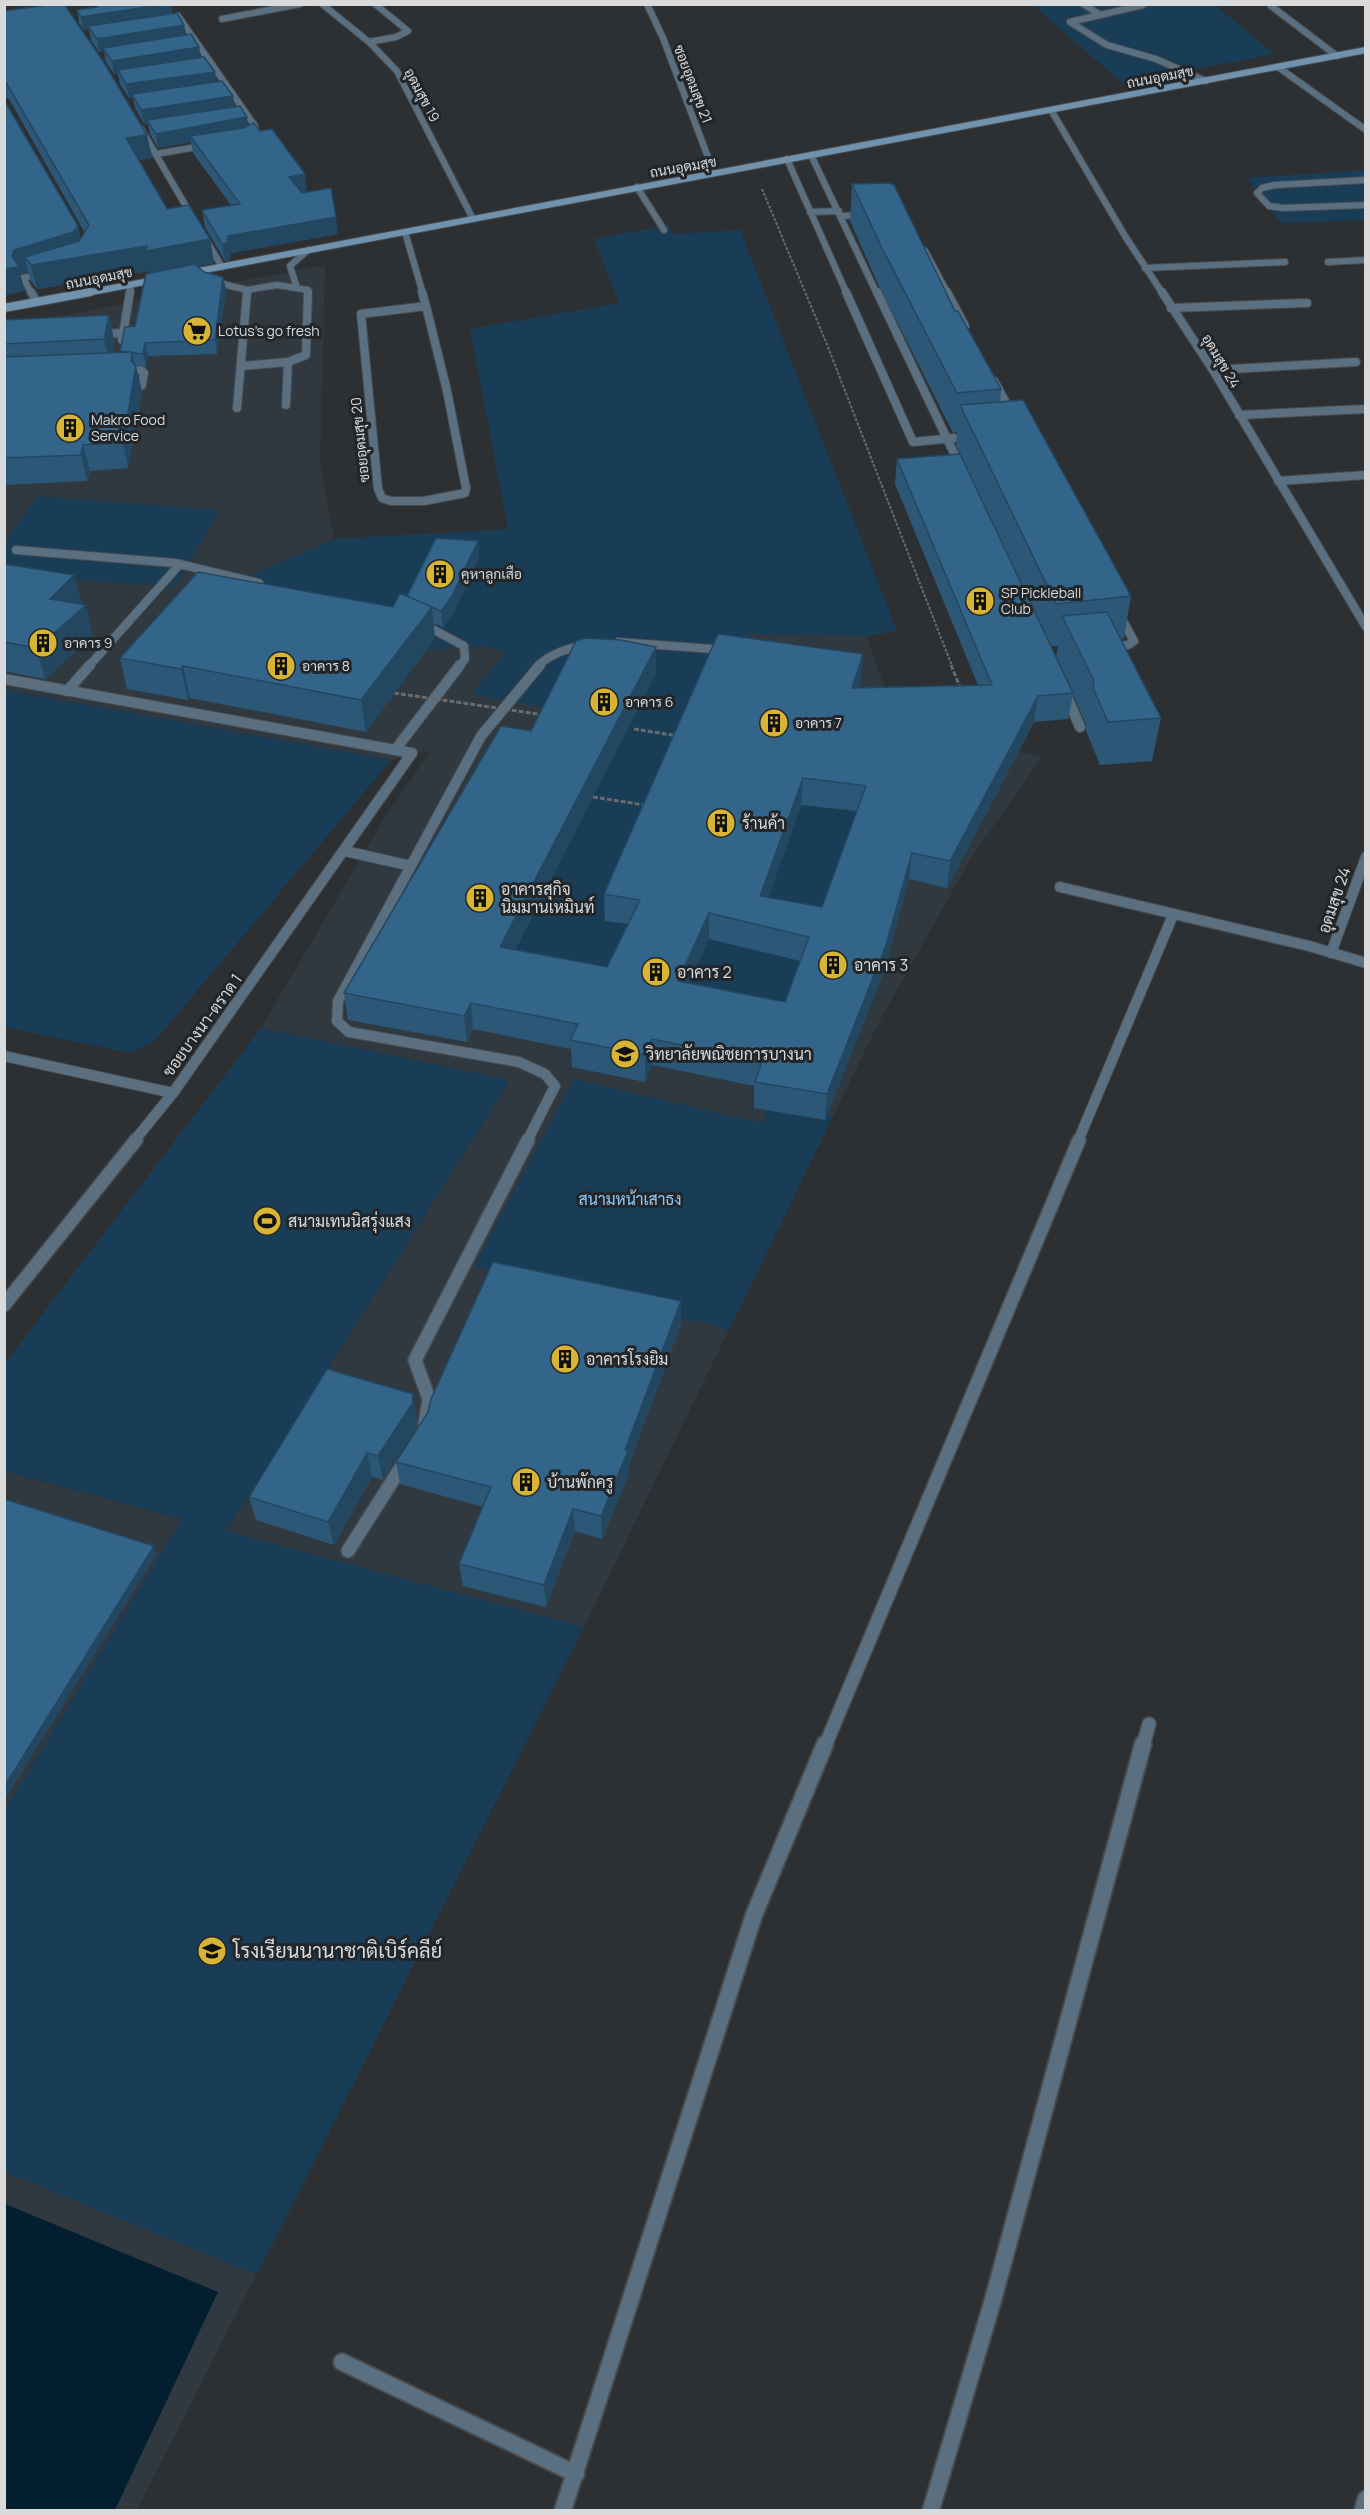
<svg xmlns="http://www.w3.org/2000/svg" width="1370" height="2515" viewBox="0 0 1370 2515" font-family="Manrope,Sarabun,sans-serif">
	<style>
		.built { fill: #303940 }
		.green { fill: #1a3d57 }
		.water { fill: #041e31 }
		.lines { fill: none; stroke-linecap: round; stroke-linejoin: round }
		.service-far3-casing { stroke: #484b4e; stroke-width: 8 }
		.service-far2-casing { stroke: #484b4e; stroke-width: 10 }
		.service-far1-casing { stroke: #484b4e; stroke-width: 12 }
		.service-casing { stroke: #484b4e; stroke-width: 16 }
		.minor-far4-casing { stroke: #484b4e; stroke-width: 8 }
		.minor-far3-casing { stroke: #484b4e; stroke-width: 10 }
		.minor-far2-casing { stroke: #484b4e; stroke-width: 12 }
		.minor-far1-casing { stroke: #484b4e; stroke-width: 16 }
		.minor-casing { stroke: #484b4e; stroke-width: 20 }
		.secondary-far1-casing { stroke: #484b4e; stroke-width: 8 }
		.secondary-casing { stroke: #484b4e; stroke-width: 10 }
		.path-far1 { stroke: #686a6d; stroke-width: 2; stroke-dasharray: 3 1.5; stroke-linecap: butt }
		.path { stroke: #686a6d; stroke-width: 3; stroke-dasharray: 5 2; stroke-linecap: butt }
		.service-far3 { stroke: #5a6f80; stroke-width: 6 }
		.service-far2 { stroke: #5a6f80; stroke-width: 8 }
		.service-far1 { stroke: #5a6f80; stroke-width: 10 }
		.service { stroke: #5a6f80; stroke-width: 13 }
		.minor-far4 { stroke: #5a6f80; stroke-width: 6 }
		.minor-far3 { stroke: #5a6f80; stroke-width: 8 }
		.minor-far2 { stroke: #5a6f80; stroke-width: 10 }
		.minor-far1 { stroke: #5a6f80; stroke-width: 13 }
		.minor { stroke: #5a6f80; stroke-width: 16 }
		.secondary-far1 { stroke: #7192ad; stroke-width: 6 }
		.secondary { stroke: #7192ad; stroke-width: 8 }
		.path-bridge { stroke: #686a6d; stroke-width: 3; stroke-dasharray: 5 2; stroke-linecap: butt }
		.wall { fill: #2c5777; fill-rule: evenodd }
		.shaded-wall { fill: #244761 }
		.building { fill: #33658a; stroke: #244761; stroke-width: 1.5; fill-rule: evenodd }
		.labels { text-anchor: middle; stroke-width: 6; stroke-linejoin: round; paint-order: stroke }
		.far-street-label { font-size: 14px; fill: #d8dadb; stroke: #232629 }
		.far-poi-label { font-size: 14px; fill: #d8dadb; stroke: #232629; text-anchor: start }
		.poi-label { font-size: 16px; fill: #d8dadb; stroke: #232629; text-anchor: start }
		.street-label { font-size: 16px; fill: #d8dadb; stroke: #232629 }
		.park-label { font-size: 16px; fill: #8dc7f5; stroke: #232629 }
		.near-poi-label { font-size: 20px; fill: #d8dadb; stroke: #232629; text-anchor: start }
	</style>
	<rect width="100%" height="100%" fill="#2d3033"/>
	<path class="built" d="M325,265l-5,197 14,77 164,-9 11,99 357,7 22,60 112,49 42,12 -71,101 -93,166 -294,603 -447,883h-132l-1,-1039 222,60 284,-451 -249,-52 121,-206 48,-71 -39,9 -386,-70v-363z"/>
	<path class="green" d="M1033,5h182l59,49 -152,29z
		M1365,170v50l-84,3 -34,-45z
		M669,225l4,9 67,-4 157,401 -31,5 -116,-2 -63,89 208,74 -91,236 -315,-60 124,-253 -141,-26 33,-42 -21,-6 -72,5 -168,-73 90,-39 174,-10 -38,-200 149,-26 -25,-64z
		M37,496l183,14 -45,77 -170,-13v-32z
		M4,690h1l386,70 -237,282 -25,11 -124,-26z
		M261,1028l249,52 -284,451 358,96 -327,648 -252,-103 -1,-360 178,-293 -177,-48v-108z
		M574,1079l187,44 12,-26 60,19 -104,215 -30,-11 -1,3 -224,-57z"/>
	<path class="water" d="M5,2204l213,88 -103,218h-110z"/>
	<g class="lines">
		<g class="service-far3-casing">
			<path id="service-far3" d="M1083,4l16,10
				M1143,5l-73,17 37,23 49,14 50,22
				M178,16l77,110v10
				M222,19l78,-15
				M141,129l53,91
				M156,154l52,-9
				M1366,180l-91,5 -13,3 -5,5 12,13 14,2 83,-3
				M203,235l19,32
				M211,281l36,9v4
				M296,285l-6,-19 18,-16
				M247,290l30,-5 31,5v4
				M32,294l-9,-16 22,-5
				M130,294l1,-9"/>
		</g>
		<g class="service-far2-casing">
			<path id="service-far2" d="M31,292l6,10
				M99,334l25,-1
				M122,340l8,-48
				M241,366l47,-4
				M123,370h18l3,3 -2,12
				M286,405l2,-43 18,-7 2,-63
				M237,408l10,-116
				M16,550l159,13 84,20
				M421,623l43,23 1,13 -6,7
				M618,642l108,8
				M89,666l91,-102
				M538,666c11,-12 35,-20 51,-21"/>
		</g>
		<g class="service-far1-casing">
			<path id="service-far1" d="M4,679l408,74
				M67,691l23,-26
				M395,750l65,-85
				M345,851l66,15
				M527,1141l28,-55 -10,-12 -26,-12 -170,-30 -12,-11 1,-20 143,-265 59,-71"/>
		</g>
		<g class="service-casing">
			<path id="service" d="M424,1430l5,-31 -14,-39 113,-220
				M348,1551l59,-93"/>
		</g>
		<g class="minor-far4-casing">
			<path id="minor-far4" d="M322,4l47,38 28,29 76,148
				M647,4l16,34 51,135
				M1271,6l66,50
				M369,42l27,-5 12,-6 -33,-27
				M1278,67l88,63
				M1051,110l74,126 38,58
				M811,155l66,139
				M787,159l60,135
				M637,187l27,43
				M810,212l29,-1
				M841,216l26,-1
				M405,232l18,62
				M925,251l23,43
				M1328,262l38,-2
				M1145,268l140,-6"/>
		</g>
		<g class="minor-far3-casing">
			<path id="minor-far3" d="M422,292l4,14
				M846,292l67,150 41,-4
				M877,292l84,176
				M947,292l18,34
				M1162,292l51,78 153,257
				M426,306l21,85 19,97 -1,5 -41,8h-33l-9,-3 -4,-9 -17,-175z
				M1171,308l136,-5
				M1213,370l143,-8
				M994,381l19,35
				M1239,415l127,-6
				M1278,481l88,-6
				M1109,647l19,-2 6,-4 -15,-27"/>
		</g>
		<g class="minor-far2-casing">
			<path id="minor-far2" d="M1064,690l16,37
				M1060,887l249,59 57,17
				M1331,953l35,-96
				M4,1056l169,37
				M134,1141l39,-48 239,-340
				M1078,1141l95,-226"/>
		</g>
		<g class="minor-far1-casing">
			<path id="minor-far1" d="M4,1305l132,-165
				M825,1746l254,-606
				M1143,1746l6,-22"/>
		</g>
		<g class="minor-casing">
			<path id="minor" d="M342,2362l234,112
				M563,2510l191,-595 71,-171
				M931,2510l62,-210 150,-556
				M1363,2510l3,-11"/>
		</g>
		<g class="secondary-far1-casing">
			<path id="secondary-far1" d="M188,273l1178,-223
				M81,294l79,-15"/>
		</g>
		<g class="secondary-casing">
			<path id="secondary" d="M4,308l86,-16"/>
		</g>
		<path class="path-far1" d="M762,189l64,153 126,324"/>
		<path class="path" d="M951,665l9,22
			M634,729l44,7
			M593,797l52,8"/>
		<use href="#service-far3" class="service-far3"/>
		<use href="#service-far2" class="service-far2"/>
		<use href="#service-far1" class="service-far1"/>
		<use href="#service" class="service"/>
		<use href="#minor-far4" class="minor-far4"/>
		<use href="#minor-far3" class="minor-far3"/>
		<use href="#minor-far2" class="minor-far2"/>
		<use href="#minor-far1" class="minor-far1"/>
		<use href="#minor" class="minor"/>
		<use href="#secondary-far1" class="secondary-far1"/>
		<use href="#secondary" class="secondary"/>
		<path class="path-bridge" d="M394,693l151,22"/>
	</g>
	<path class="wall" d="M96,4l76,10 44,68 32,43 59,66 -6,1 37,42 -107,19 -1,7 -5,1 -20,-34 -3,-17 29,-5 -38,-52 -2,-11 -33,6 -8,-14 -2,-10h-4l-9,-16 -2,-10h-4l-9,-14 -2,-10h-4l-8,-12 -2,-11 -5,1 -8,-12 -2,-10h-5l-5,-7 -2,-13 19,-3z
		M4,11l143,124 5,23 -13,2 28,49 43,30 4,24 -16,3 6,6 19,5 3,13 -9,64 -69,2 -2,11 -10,-1 6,25 -14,77 -38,3 -3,10 -83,4v-165l105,-5 5,25 -2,13 8,-1v-1l15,-25 15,-53v-2l-113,18 -6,-8 -3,-9 -8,2 5,17 -21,4v-195l76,139 5,-6 -76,-134 -5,-2z
		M852,184l103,127 46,78 -1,13 131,194 -7,42 -3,1 40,79 -9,43 -52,4 -14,-34v-7l-13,-29 -5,24 -34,3 -87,166 -38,-9 -25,92 -59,149 -71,-12v-22l-101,-21 -8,17 -73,-15 -1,-18 -98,-20 -6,13 -119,-22 -4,-27 187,-262 125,-84v26l-141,276 92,18 21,-43 -23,-3 -1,-27 257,-215 -2,8 119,-2 -83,-201 2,-25 63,-5 -4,-9 1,-13 -4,1 -74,-147 -29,-65zM1051,646h7l-2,11zM801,805l56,6 -35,96 -54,-9zM709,939l91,22 -15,41 -96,-19z
		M478,541l1,17 -25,54 -11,15 -10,-4 2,15 -69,94 -176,-34 -2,2 -61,-11 -7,-31 273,-51 14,-10z
		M4,564l70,11 7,30 12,31 -48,43 -41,-8z
		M681,1301v23l-52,141v9l-27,65 -27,-8 -29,76 -83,-21 -4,-22 24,-57 -83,-23 -4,-22z
		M417,1418l-1,10 -33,52 -11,-3 -38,68 -78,-25 -7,-23z"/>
	<path class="shaded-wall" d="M166,4h5l2,13 -85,9 1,4h-5l-3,-13z
		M184,25l3,13 -84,10 1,3 -5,1 -2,-13z
		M199,47l3,13 -84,10v4h-4l-2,-13z
		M215,72l2,13 -85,9 1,4h-4l-3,-14z
		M233,96l2,14 -88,10 1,4h-4l-3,-14z
		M247,117l2,14 -59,5 1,6 -33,6 -2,-14z
		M147,135l5,23 -21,3 -5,-23z
		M305,174l2,17 -15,3 -3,-17z
		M336,217l2,17 -107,19 -1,7 -5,1 -3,-17 6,-8z
		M78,226l5,24 64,-4 63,-7 4,24 -63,12 -1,-4 -113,18 -6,-24 -6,-8 3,15 -8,2 5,17 -21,4v-26l8,-13 2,-6z
		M223,277l3,13 -9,64 -2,-14z
		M109,315l5,25 -4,25 -6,-26z
		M145,343l3,13 -2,11 -3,-13z
		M132,352l3,19 1,-5 6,25 -14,77 -5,-26z
		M83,445l7,26 -3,10 -6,-26z
		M478,541l1,17 -25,54 -11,15 -2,-16z
		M74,575l8,30h4l7,31 -48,43 -8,-31 13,-49z
		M432,607l3,31 -69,94 -5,-32z
		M656,647v26l-154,300 -2,-26z
		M863,654l-2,25 -11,34 2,-25z
		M183,666l7,32 -2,2 -7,-31z
		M1038,696l-4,26 -87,166 3,-27z
		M803,778l-2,27 -42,118 1,-27z
		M912,853l-3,26 -25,92 -59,149 2,-26z
		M709,913v26l-31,68v-26z
		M471,1003l2,26 -6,13 -3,-26z
		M652,1039l1,26 -8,17v-27z
		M681,1301v23l-52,141v9l-27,65 -1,-23z
		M413,1394l4,24 -1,10 -33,52 -5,-24z
		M367,1453l5,24 -38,68 -6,-23z
		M573,1509l2,22 -29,76 -2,-22z
		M154,1546l3,8 -153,247v-14z"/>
	<path class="building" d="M55,4h9l39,57 44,74 -21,3 41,71 22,-4 21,34 -64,12 1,-5 -116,19 -6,-8 54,-16 10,-16 -85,-146v-68z
		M96,4h70l-85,13 -4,-7 21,-3z
		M177,13l7,12 -87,14 -9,-13z
		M191,34l8,13 -87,14 -9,-13z
		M204,57l11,15 -89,12 -8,-14z
		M222,81l11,15 -92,14 -9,-16z
		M4,100l74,126 -5,6 -59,18 -2,6 7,11 -15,2z
		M240,106l7,11 -91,17 -9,-14z
		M254,123l6,8 12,-2 33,45 -16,3 13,16 29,-5 5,29 -108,19 -1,7 -5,1 -20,-34 38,-6 -50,-68 53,-8z
		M888,183l6,2 61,126h3l43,78 -44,4 -75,-145 -30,-64z
		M195,264l9,8 19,5 -8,63 -70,3 -2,11 -23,-3 5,-24 10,-1 11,-52z
		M109,315l-5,24 -100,5v-24z
		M132,352l-1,9 5,5 -13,76 -40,3 -2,10 -77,3v-101z
		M1023,400l108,196 -75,8 -96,-199z
		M960,454l113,239 -35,3 -88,165 -38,-8 -26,92 -59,149 -72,-12 7,-21 -110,-22 -7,16 -75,-15 8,-16 -107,-21 -7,13 -120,-23 157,-267 30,5 45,-90 10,-3 35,2 35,7 -156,300 107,20 33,-67 -36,-6 114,-260 145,20 -11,34 140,-3 -95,-226zM803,778l63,8 -44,121 -62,-11zM709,913l100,24 -24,65 -107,-21z
		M436,538l42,3 -26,55 -11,15 -34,-15z
		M4,564l70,11 -24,24 36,6 -49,43 -33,-6z
		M198,572l195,35 7,-14 32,14 -71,93 -178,-34 -2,3 -61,-11z
		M1107,612l54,106 -53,4 -15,-34 1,-7 -32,-65z
		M493,1262l188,39 -56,149 3,1 -27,65 -28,-7 -29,76 -85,-21 32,-77 -95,-25 32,-50 3,-13z
		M327,1369l86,25 -1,10 -34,52 -11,-3 -39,69 -79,-25z
		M4,1499l150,47 -150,241z"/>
	<defs>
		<g id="supermarket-disc" transform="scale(1.5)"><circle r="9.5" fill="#d7b434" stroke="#232629"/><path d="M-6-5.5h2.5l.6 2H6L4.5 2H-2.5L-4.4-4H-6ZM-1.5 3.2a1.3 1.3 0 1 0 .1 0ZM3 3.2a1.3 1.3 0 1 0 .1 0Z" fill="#111"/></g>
		<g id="building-disc" transform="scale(1.5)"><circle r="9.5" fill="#d7b434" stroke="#232629"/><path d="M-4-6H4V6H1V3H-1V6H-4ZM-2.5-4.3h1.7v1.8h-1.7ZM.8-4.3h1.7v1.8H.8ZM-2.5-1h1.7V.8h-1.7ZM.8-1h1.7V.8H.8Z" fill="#111"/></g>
		<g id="university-disc" transform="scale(1.5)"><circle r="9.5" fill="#d7b434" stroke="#232629"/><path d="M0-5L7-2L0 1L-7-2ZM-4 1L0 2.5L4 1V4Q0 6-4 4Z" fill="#111"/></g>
		<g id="stadium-disc" transform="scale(1.5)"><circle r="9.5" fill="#d7b434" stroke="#232629"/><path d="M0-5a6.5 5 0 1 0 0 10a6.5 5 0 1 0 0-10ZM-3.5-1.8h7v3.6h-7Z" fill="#111"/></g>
		<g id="school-disc" transform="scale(1.5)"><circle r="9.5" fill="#d7b434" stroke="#232629"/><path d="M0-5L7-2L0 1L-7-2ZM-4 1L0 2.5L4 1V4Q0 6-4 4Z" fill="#111"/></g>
	</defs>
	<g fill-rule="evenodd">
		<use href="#supermarket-disc" x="197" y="331"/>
		<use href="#building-disc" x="70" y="428"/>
		<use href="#building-disc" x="440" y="574"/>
		<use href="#building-disc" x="980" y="601"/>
		<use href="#building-disc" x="43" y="643"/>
		<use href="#building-disc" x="281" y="666"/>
		<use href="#building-disc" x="604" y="702"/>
		<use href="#building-disc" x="774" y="723"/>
		<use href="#building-disc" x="721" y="823"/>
		<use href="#building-disc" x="480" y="898"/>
		<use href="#building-disc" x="833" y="965"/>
		<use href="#building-disc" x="656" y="972"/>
		<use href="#university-disc" x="625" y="1054"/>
		<use href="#stadium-disc" x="267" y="1221"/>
		<use href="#building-disc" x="565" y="1359"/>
		<use href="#building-disc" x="526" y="1482"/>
		<use href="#school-disc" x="212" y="1951"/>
	</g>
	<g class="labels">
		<g class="far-street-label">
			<text transform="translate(1160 77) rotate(-11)" y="5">ถนนอุดมสุข</text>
			<text transform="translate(693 84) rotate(69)" y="5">ซอยอุดมสุข 21</text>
			<text transform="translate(422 95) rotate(62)" y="5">อุดมสุข 19</text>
			<text transform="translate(683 167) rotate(-10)" y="5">ถนนอุดมสุข</text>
			<text transform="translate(99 278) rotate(-11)" y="5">ถนนอุดมสุข</text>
			<text transform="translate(1221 361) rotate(59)" y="5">อุดมสุข 24</text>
			<text transform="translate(360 440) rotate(-96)" y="5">ซอยอุดมสุข 20</text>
		</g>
		<g class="far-poi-label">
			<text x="218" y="336">Lotus's go fresh</text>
			<text x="91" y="425">Makro Food<tspan x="91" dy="16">Service</tspan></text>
			<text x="461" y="579">คูหาลูกเสือ</text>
			<text x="1001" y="598">SP Pickleball<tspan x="1001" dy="16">Club</tspan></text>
			<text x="64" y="648">อาคาร 9</text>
			<text x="302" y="671">อาคาร 8</text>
			<text x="625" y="707">อาคาร 6</text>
			<text x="795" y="728">อาคาร 7</text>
		</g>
		<g class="poi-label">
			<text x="742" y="829">ร้านค้า</text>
			<text x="501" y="895">อาคารสุกิจ<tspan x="501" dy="18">นิมมานเหมินท์</tspan></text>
			<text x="854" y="971">อาคาร 3</text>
			<text x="677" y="978">อาคาร 2</text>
			<text x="646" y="1060">วิทยาลัยพณิชยการบางนา</text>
			<text x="288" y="1227">สนามเทนนิสรุ่งแสง</text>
			<text x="586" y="1365">อาคารโรงยิม</text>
			<text x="547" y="1488">บ้านพักครู</text>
		</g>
		<g class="street-label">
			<text transform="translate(1334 900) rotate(-71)" y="6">อุดมสุข 24</text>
			<text transform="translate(202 1025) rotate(-54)" y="6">ซอยบางนา-ตราด 1</text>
		</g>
		<g class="park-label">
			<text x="630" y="1205">สนามหน้าเสาธง</text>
		</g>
		<g class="near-poi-label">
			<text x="233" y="1958">โรงเรียนนานาชาติเบิร์คลีย์</text>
		</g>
	</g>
	<rect width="1370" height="2515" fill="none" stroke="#d8dadb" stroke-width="12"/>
</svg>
